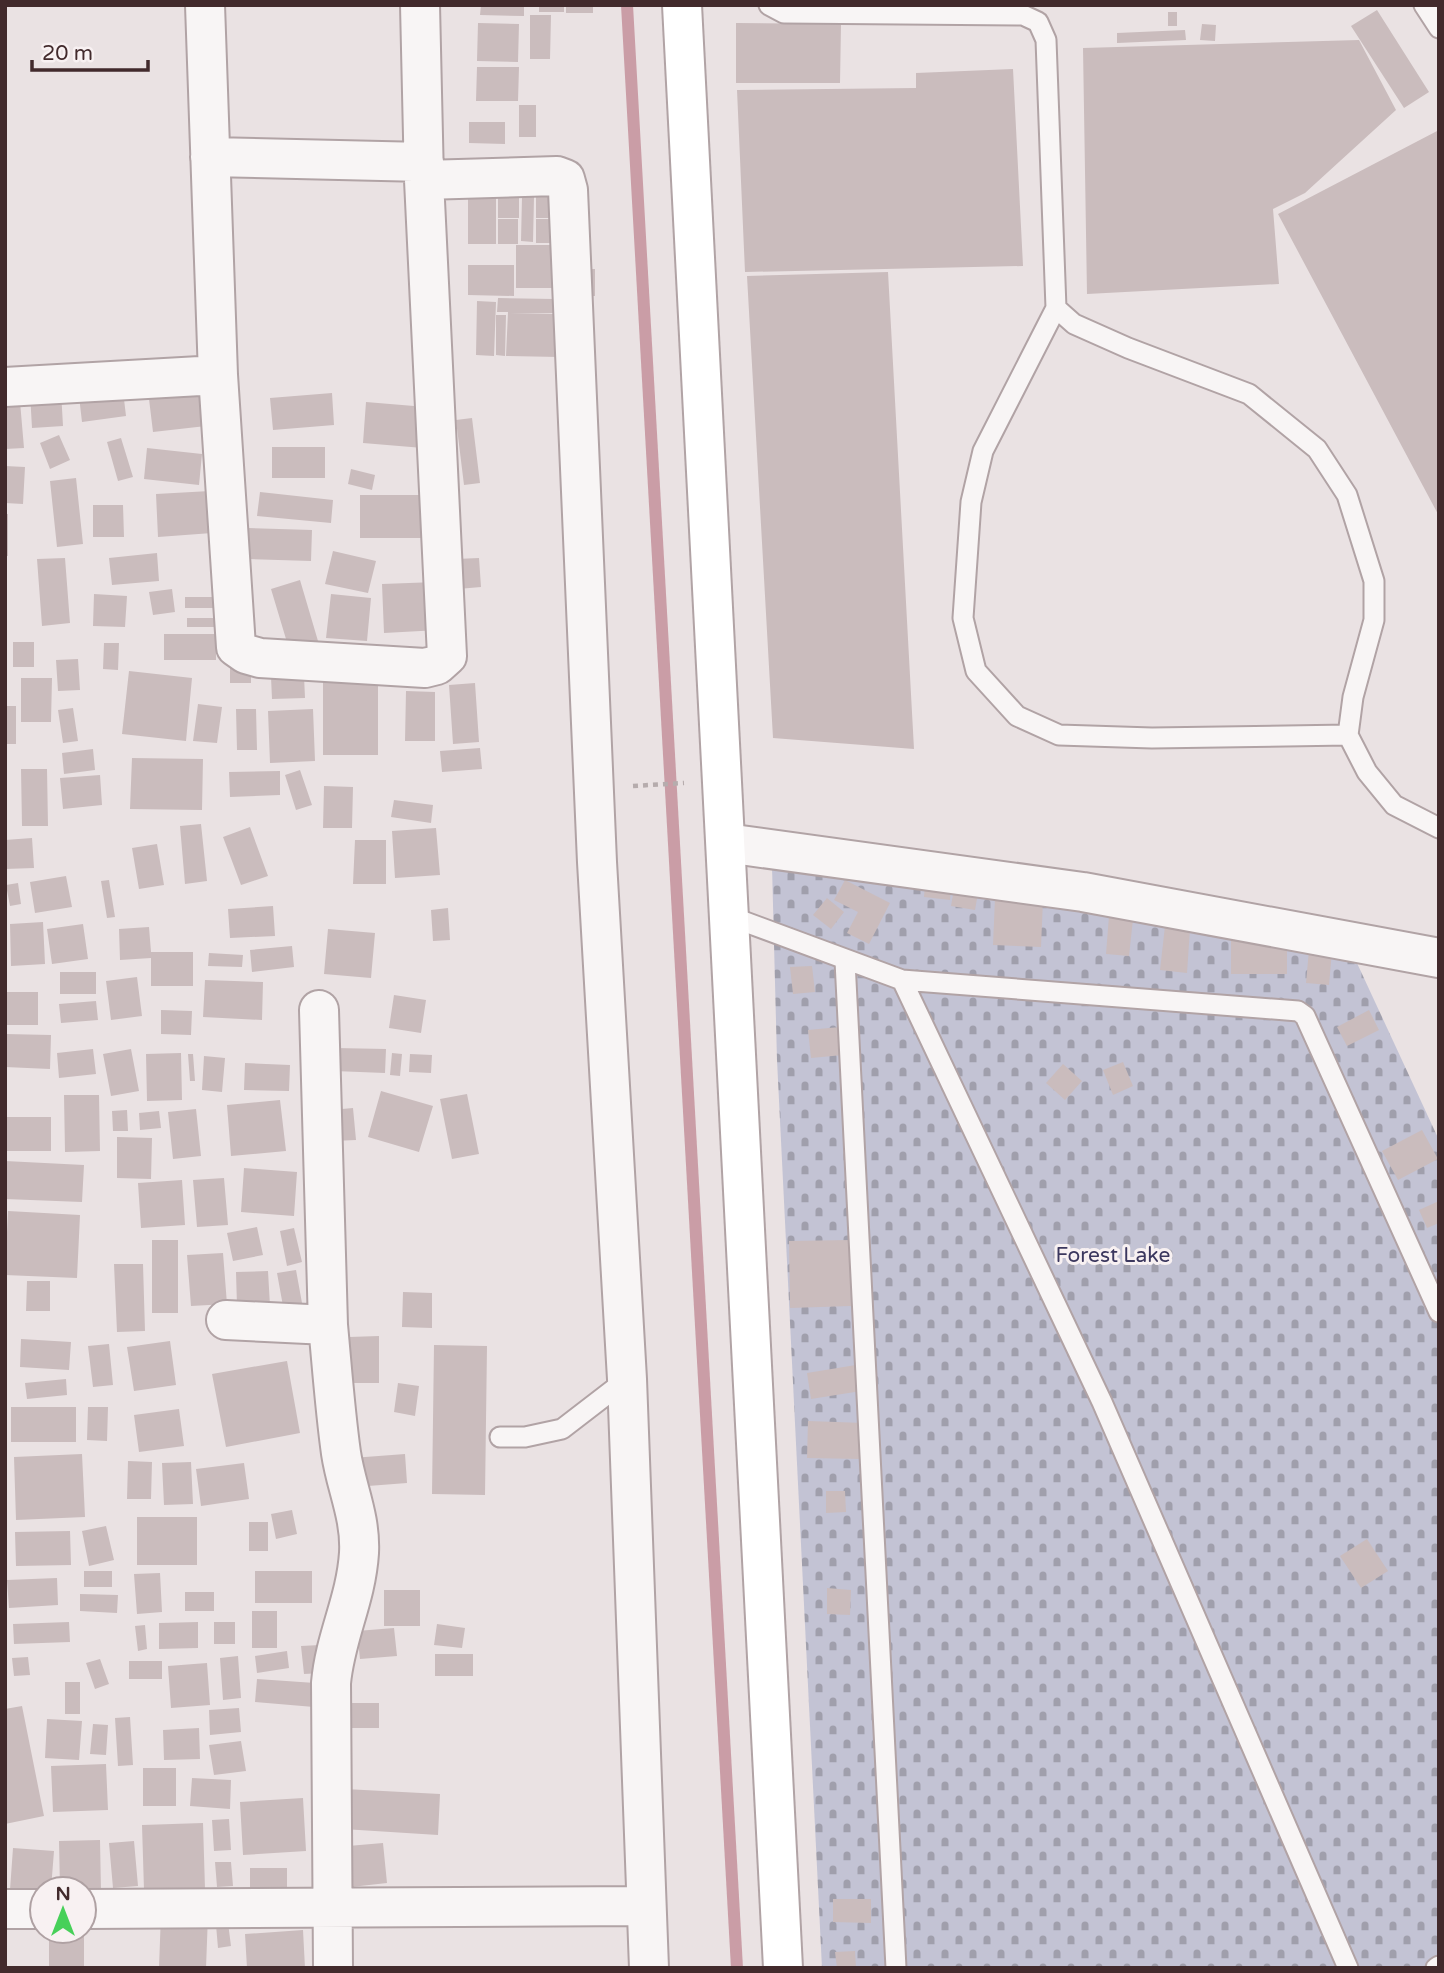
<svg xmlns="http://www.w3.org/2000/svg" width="1444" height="1973" viewBox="0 0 1444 1973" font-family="'Varela Round',sans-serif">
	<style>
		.cemetery { fill: url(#cemetery-stones) }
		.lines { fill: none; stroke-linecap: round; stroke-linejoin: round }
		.stream { stroke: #ca9da6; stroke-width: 12 }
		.building { fill: #cabcbd }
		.lane-casing { stroke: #b1a3a5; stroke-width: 23 }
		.street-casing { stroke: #b1a3a5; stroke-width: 42 }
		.secondary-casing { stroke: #b1a3a5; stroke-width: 42 }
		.path { stroke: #b6acad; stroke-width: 4.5; stroke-dasharray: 5 5; stroke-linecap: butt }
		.lane { stroke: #f8f5f5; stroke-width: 19 }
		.street { stroke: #f8f5f5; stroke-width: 38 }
		.secondary { stroke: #fff; stroke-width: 38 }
		.labels { text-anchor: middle; stroke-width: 6; stroke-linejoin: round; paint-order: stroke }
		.park-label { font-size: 21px; fill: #3b375e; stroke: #f8f1f2 }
	</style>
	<defs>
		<pattern id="cemetery-stones" width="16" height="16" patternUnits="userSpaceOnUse" patternTransform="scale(1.75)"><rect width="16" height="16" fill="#c3c3d4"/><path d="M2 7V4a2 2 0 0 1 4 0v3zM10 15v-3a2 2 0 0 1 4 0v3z" fill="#a09fac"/></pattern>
	</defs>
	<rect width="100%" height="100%" fill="#eae2e3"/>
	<path class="cemetery" d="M772,866l578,82 89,192v828h-617l-45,-908z"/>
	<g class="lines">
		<path class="stream" d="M627,5l110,1963"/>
	</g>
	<path class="building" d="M481,5h43v11l-44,-1z
		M539,5h25v7h-25z
		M566,5h27v8h-27z
		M1377,10l52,82 -25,16 -53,-82z
		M1168,12h9v14h-9z
		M530,15h21l-1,44h-20z
		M478,23l41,1 -1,38 -41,-1z
		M736,23l105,1 -1,59h-104z
		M1202,24l14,1 -1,16 -15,-1z
		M1185,30l1,10 -69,3v-10z
		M1359,40l37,70 -91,83 -32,16 6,75 -192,10 -4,-246z
		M477,67h42l-1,34h-42z
		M1013,69l10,197 -278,6 -8,-182 179,-2v-15z
		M519,105h17v32h-17z
		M469,122h36v22l-36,-1z
		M1439,130v386l-161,-302z
		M536,193h15v25h-15z
		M468,197h28v47h-28z
		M498,197h21v21h-21z
		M522,197h12l-1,45 -12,-1z
		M498,219h20v25h-20z
		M536,219h16v24h-16z
		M516,245h41v43h-41z
		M468,265h46v31l-46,-1z
		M574,269h21v27h-21z
		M888,272l26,477 -141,-11 -26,-462z
		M498,298l56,1 -1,14h-43l50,1 -1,43 -53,-1 2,-44h-11z
		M477,301l19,1 -2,54 -18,-1z
		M496,315h10l-1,41 -9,-1z
		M121,374l5,42 -44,6 -5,-43z
		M19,390l5,58 -19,1v-58z
		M61,391l2,35 -31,2 -2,-35z
		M332,393l2,32 -61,5 -3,-32z
		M202,394l4,32 -53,6 -4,-33z
		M366,402l60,5 -3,41 -60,-5z
		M472,418l8,65 -16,2 -8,-65z
		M59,435l11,25 -20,9 -10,-26z
		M121,438l12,39 -15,4 -11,-39z
		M272,447h53v31h-53z
		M147,448l55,6 -3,31 -55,-6z
		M5,466l20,1 -2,37 -18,-1z
		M351,469l24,6 -3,15 -24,-6z
		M76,478l7,66 -26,3 -7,-66z
		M210,491l2,42 -54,4 -2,-43z
		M260,492l73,8 -2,23 -74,-7z
		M360,495h66v43h-66z
		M93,505h30l1,32h-31z
		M5,514h3v42h-3z
		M248,528l64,2 -1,31 -64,-2z
		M333,551l43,10 -8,32 -43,-9z
		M157,553l2,28 -47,4 -3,-27z
		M65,558l5,65 -28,3 -5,-67z
		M479,558l2,29 -23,2 -2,-30z
		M300,580l18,61 -29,8 -18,-60z
		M436,582l3,48 -55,3 -2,-49z
		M172,589l3,23 -22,3 -4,-23z
		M94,594l33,2 -2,31 -32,-1z
		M331,594l40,4 -4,43 -41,-3z
		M185,597h38v11h-38z
		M187,618h42v9h-42z
		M164,634h52v26h-52z
		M13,642h21v25h-21z
		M104,643h15l-1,27 -15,-1z
		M78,659l2,31 -22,1 -2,-31z
		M230,660h21v23h-21z
		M129,671l63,7 -6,63 -64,-7z
		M304,676l1,22 -33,1 -1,-22z
		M21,678h31l-1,44h-30z
		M323,680h55v75h-55z
		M475,683l4,59 -26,2 -4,-59z
		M406,691l29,1v49h-30z
		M198,704l24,3 -5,36 -24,-2z
		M5,706h11v38h-11z
		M73,708l5,33 -15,2 -5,-33z
		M236,709h20l1,41h-20z
		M313,709l2,52 -45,2 -2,-52z
		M480,748l2,21 -40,3 -2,-21z
		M93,749l2,21 -31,4 -2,-21z
		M132,758l71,1 -1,51 -72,-1z
		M21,769h26l1,57h-26z
		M300,770l12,35 -16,5 -11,-35z
		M280,771v24l-50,2 -1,-25z
		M100,775l2,30 -39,4 -3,-31z
		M324,786l29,1 -1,41h-29z
		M394,800l39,5 -2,18 -40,-6z
		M201,824l6,57 -22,3 -5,-58z
		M250,827l18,49 -27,9 -18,-48z
		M436,828l4,47 -45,3 -3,-47z
		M32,838l2,30 -29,1v-29z
		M355,840h31v44h-33z
		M157,844l7,41 -25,4 -7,-41z
		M66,876l6,31 -37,6 -5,-31z
		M109,880l6,37 -8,1 -6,-37z
		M845,880l45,23 -21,41 -22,-11 11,-21 -24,-12z
		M18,883l3,21 -11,2 -4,-21z
		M925,884l26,4 -1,12 -26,-3z
		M954,889l24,4 -3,17 -24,-4z
		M827,898l17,14 -13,17 -18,-14z
		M995,898l48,1 -2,48 -48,-2z
		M273,906l2,30 -45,2 -2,-29z
		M448,908l2,32 -17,1 -2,-31z
		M1109,916l24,3 -4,37 -23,-2z
		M43,922l2,42 -34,2 -1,-42z
		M83,924l5,35 -36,5 -5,-35z
		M1165,926l25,3 -3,44 -27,-3z
		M149,927l2,25h42v34h-42v-28l-31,2 -1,-31z
		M328,929l47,4 -4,45 -47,-4z
		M1231,938h56v36h-56z
		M292,946l2,21 -42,5 -2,-22z
		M1309,950l23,1 -3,34 -23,-2z
		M209,953l34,2 -1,12 -34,-1z
		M812,966l3,26 -22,2 -3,-27z
		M60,972h36v22h-36z
		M137,977l5,39 -31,4 -5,-39z
		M205,980l58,2 -1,38 -59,-3z
		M5,992h33v33h-33z
		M394,995l32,5 -5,33 -32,-5z
		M96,1001l2,19 -37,3 -2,-19z
		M161,1010l31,1 -1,24 -30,-1z
		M1369,1010l10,20 -32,16 -10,-19z
		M840,1027l3,28 -32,3 -3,-28z
		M5,1034l46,1 -1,34 -45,-2z
		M335,1048l51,1 -1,24 -51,-2z
		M93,1049l3,25 -37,4 -2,-25z
		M131,1049l8,42 -28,5 -8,-42z
		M181,1053l1,47 -35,1 -1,-47z
		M392,1053l10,1 -2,22 -10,-1z
		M188,1054h5l2,27h-5z
		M410,1054l22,1 -1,18 -22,-1z
		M204,1056l21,2 -3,34 -20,-2z
		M1123,1062l10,24 -20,9 -10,-25z
		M245,1063l45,2 -1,26 -45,-1z
		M1063,1064l19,17 -17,19 -19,-17z
		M381,1091l52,15 -14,46 -51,-15z
		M467,1094l12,60 -27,5 -12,-60z
		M64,1095h35l1,56 -35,1z
		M280,1100l6,51 -55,5 -4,-51z
		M353,1108l3,32 -23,1 -2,-31z
		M196,1109l5,47 -28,3 -5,-47z
		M127,1110l1,21h-15l-1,-20z
		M159,1111l2,17 -21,2 -1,-17z
		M5,1117h46v34h-46z
		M1422,1130l16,29 -40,21 -16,-29z
		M117,1137l35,1 -1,41 -34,-1z
		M5,1161l79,4 -2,37 -77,-3z
		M244,1168l53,4 -3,44 -53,-4z
		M224,1178l4,47 -31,2 -4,-47z
		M182,1180l3,45 -44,3 -3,-45z
		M1439,1201v22l-12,5 -8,-18z
		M8,1211l72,4 -3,63 -72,-3z
		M257,1227l6,28 -30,6 -6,-28z
		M294,1228l8,34 -15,4 -7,-35z
		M152,1240h26v73h-26z
		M850,1240l1,66 -61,2 -1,-67z
		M223,1253l4,51 -36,2 -4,-51z
		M114,1264h29l2,67 -28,1z
		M296,1270l6,33 -19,3 -6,-33z
		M268,1271l2,35h-33l-1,-34z
		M27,1281h23v30h-24z
		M403,1292l29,1v35l-30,-1z
		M379,1336v47h-29l-1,-46z
		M21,1339l50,3 -2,28 -49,-3z
		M170,1341l6,44 -42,6 -7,-44z
		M109,1344l4,41 -20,2 -5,-41z
		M434,1345l53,1 -2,149 -53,-1z
		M287,1361l13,72 -74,14 -14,-73z
		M856,1365l5,26 -50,8 -4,-26z
		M66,1379l1,16 -40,4 -2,-16z
		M398,1383l21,3 -4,30 -21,-4z
		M11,1407h65v35h-65z
		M88,1407h20l-1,34 -20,-1z
		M179,1409l5,37 -45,6 -5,-37z
		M808,1421l56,2 -1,36 -56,-1z
		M82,1454l3,63 -69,3 -2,-63z
		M405,1454l2,29 -52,4 -3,-29z
		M128,1461l24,1 -1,37h-24z
		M191,1462l2,42 -29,1 -2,-42z
		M244,1463l5,36 -48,7 -5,-37z
		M826,1491h19l1,21 -20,1z
		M292,1510l5,24 -21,5 -5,-25z
		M137,1517h60v48h-60z
		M249,1522h19v29h-19z
		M106,1526l8,34 -25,6 -7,-35z
		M70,1531l1,34 -55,1 -1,-34z
		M1367,1539l21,32 -27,17 -21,-32z
		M84,1571h28v16h-28z
		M255,1571h57v32h-57z
		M160,1573l2,39 -25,2 -3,-40z
		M57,1578l1,27 -49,3 -2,-28z
		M827,1588l24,2 -1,25 -23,-1z
		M384,1590h36v36h-36z
		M185,1592h29v19h-29z
		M80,1594l38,1 -1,18 -37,-2z
		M252,1611h25v37h-25z
		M69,1622l1,20 -56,2 -1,-20z
		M198,1622v26l-39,1v-26z
		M214,1622h21v22h-21z
		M437,1624l28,4 -3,20 -28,-3z
		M145,1625l2,24 -9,2 -3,-25z
		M394,1628l3,28 -37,3 -3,-28z
		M320,1645l3,28 -19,1 -3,-28z
		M287,1651l2,17 -32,5 -2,-17z
		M435,1654h38v22h-38z
		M238,1656l3,42 -18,2 -3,-42z
		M28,1657l2,18 -16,1 -2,-18z
		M100,1659l9,25 -14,5 -9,-26z
		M129,1661h33v18h-33z
		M207,1663l3,42 -39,3 -3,-42z
		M257,1679l58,4 -1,24 -59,-5z
		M65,1682h15v32h-15z
		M343,1703h36v25h-36z
		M22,1706l22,110 -39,8v-115z
		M239,1708l2,24 -31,3 -1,-25z
		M130,1717l3,48 -15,1 -3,-48z
		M47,1719l35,2 -3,39 -34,-2z
		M93,1724l15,1 -2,30 -16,-1z
		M199,1728l1,31 -36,1 -1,-30z
		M241,1741l5,30 -32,4 -5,-30z
		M106,1764l2,46 -55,2 -2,-46z
		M143,1768h33v38h-33z
		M192,1778l39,2 -1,29 -40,-3z
		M345,1789l95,5 -2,41 -95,-6z
		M303,1798l3,53 -63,4 -3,-53z
		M229,1819l2,31 -17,1 -2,-31z
		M203,1823l2,66 -61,1 -2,-65z
		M100,1840l1,52 -41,-3 -1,-48z
		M134,1841l4,45 -25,2 -4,-45z
		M383,1843l4,40 -36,4 -3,-41z
		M13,1848l41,3 -3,38h-9v3l-32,-2z
		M215,1862h16l2,24 -16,1z
		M250,1868h37v24h-37z
		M833,1899h38v24l-38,-1z
		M161,1913l47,2 -2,53h-47z
		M228,1923l3,23 -13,2 -2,-23z
		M303,1930l2,38h-58l-2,-34z
		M49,1931h35v37h-35z
		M855,1951l1,17h-19l-2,-16z"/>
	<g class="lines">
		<g class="lane-casing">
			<path id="lane" d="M769,5l15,8 239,2 15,7 8,18 10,268 18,16 54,24 121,46 68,55 30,46 27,86v39l-21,77 -5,38 19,37 27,33 45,23
				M1424,5l15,23
				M1056,308l-73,143 -12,51 -8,116 13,53 41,45 42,19 93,3 196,-3
				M729,916l173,64 396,31 7,5 134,296
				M845,961l51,1007
				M902,980l200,422 246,566
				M500,1437h25l37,-8 65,-50
				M1436,1968l3,-2"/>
		</g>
		<g class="street-casing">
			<path id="street" d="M205,5l13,370 18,272 10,7 14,4 165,10 12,-3 10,-9 -23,-476 -4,-175
				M210,157l214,5
				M424,180l133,-4 8,3 3,11 29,672 30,517 22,589
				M5,387l213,-12
				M726,843l357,49 356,66
				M319,1010l9,315
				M226,1320l102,5c4,42 7,85 13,128 5,34 20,64 18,100 -3,47 -24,84 -28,130l2,285
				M5,1909h37
				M84,1909l561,-3"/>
		</g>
		<g class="secondary-casing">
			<path id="secondary" d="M682,5l101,1963"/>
		</g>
		<path class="path" d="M633,786l51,-3"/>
		<use href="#lane" class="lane"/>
		<use href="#street" class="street"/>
		<use href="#secondary" class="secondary"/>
	</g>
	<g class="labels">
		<g class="park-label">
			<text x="1113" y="1262">Forest Lake</text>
		</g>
	</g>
	<rect width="1444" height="1973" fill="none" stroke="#422a2c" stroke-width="14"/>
	<g transform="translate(63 1910)"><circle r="33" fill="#f8f1f2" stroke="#afa1a3" stroke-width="2"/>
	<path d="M0-5L12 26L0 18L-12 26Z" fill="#47d059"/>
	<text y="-10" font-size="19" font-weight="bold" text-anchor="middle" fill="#422a2c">N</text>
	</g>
	<path d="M32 60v10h116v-10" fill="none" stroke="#422a2c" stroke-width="3.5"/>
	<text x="42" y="60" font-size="21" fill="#422a2c" stroke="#f8f1f2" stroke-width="5" paint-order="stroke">20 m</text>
</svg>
